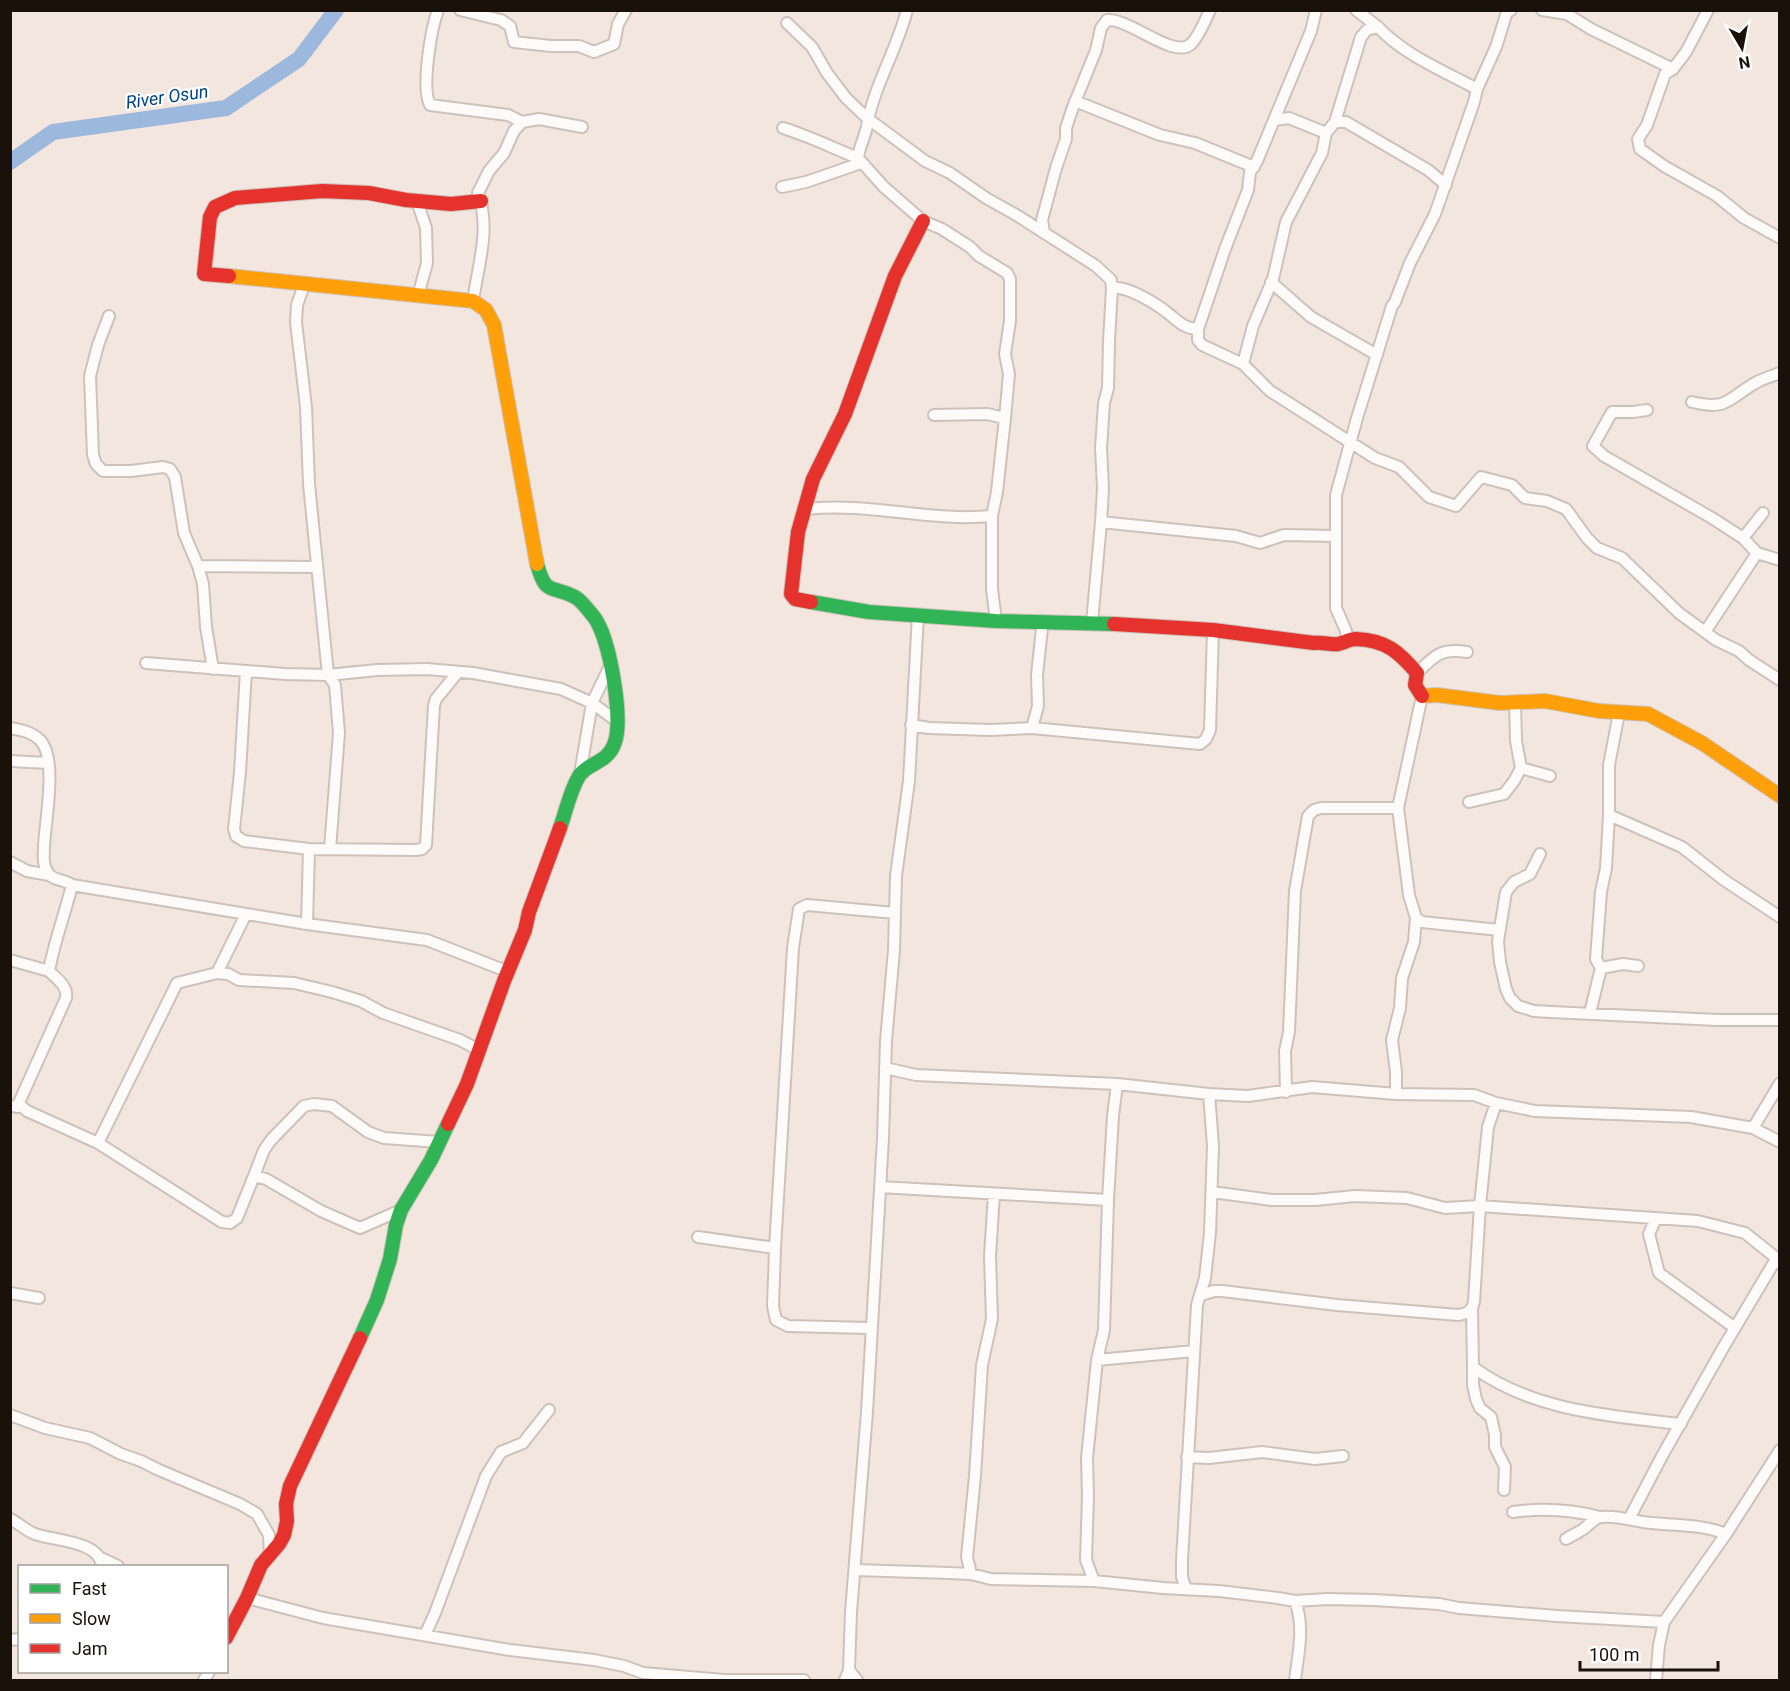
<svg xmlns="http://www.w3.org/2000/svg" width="1790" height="1691" viewBox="0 0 1790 1691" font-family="Roboto,sans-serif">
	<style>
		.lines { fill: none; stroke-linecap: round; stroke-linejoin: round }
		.river { stroke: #9cb8dd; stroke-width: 16 }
		.street-casing { stroke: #cdc2bb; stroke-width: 14 }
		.fast-casing { stroke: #cdc2bb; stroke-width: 16 }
		.slow-casing { stroke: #cdc2bb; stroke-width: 16 }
		.jam-casing { stroke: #cdc2bb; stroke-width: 16 }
		.street { stroke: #fdfbfa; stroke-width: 10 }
		.fast { stroke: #30b455; stroke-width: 14 }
		.slow { stroke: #ff9f0a; stroke-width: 14 }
		.jam { stroke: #e5322d; stroke-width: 14 }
		.labels { text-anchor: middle; stroke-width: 4.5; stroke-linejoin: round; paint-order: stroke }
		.water-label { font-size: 18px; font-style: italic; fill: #004486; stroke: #fff }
	</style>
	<rect width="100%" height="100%" fill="#f3e6de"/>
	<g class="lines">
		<path class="river" d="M10,162l43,-30 173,-24 73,-49 37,-49"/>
		<g class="street-casing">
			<path id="street" d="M438,10c-7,19 -17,78 -8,95l78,10 14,7
				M460,10l41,10 9,6 4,16 37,4h28l15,6 20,-8 4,-20 8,-14
				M907,10c-10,40 -33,75 -40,116 -2,11 -8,21 -9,32l26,29 39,34 19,8 28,18 9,9 28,17 3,6v42l-5,33 4,20 -4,44 -8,74 -5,24v73l4,32
				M1356,10l22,17
				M1542,10l25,4 24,15 82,40
				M1708,10l-22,42 -13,17 -8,5 -18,51 -9,14 2,10 24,17 53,30 27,22 36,20
				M787,23l25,24 15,26 19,25 21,20 58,43 25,12 36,25 32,18 78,50 15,14 1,8 -3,53 -1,47 -4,15 -3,45 2,40 -2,34 -9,101
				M1075,101l85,34 35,8 59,24
				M1274,120l37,-89 5,-21
				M1335,122l26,-85 6,-7 11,-3c26,28 66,44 99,62
				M783,128c26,8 50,20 75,30
				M1446,185l-18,-15 -82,-48h-11l-9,11 -4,20 -36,69 -13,57 -20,47 -10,38 27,27 105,67 24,9 30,30 27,9 25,-29 31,8 13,13 22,3 19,8 21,29 10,10 25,10 57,55 37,27 23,11 10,9 31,20
				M782,187l24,-5 55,-19
				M417,201l9,27 1,35 -9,33
				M1044,233l-2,-13 14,-52 10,-29v-11l7,-21 23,-57 5,-22 6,-8c23,-2 67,40 84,24 8,-8 14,-23 19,-34
				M1271,282l40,35 66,38
				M304,285l-7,20 -1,17 10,85 3,77 19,191 7,10 4,48 -9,116
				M1112,288c16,-2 45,16 57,26 10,8 16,15 29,15
				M473,301c5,-36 18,-72 5,-108l11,-22 15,-18 10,-22 8,-9 17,-3 43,8
				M109,316l-11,29 -8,31 3,79 3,9 7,7h28l32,-4 7,2 5,8 9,56 14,33 5,18 3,43 7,42
				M1243,364l-41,-19 -4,-5v-11l27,-80 23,-59 2,-18 7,-11 17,-41 15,-2 37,15
				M1692,402c37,9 36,-4 65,-20 7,-4 15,-6 23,-9
				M1647,410l-14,2h-21l-19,34 11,10 108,62 31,20
				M934,415l53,-1 18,4
				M806,509c62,-7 124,13 186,7
				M1763,513l-20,25 14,15 23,7
				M1101,522l135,14 24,7 24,-8 52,1
				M198,566l119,1
				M1705,632l52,-79
				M1347,640l-1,-9 -10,-23v-113l21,-77 35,-112 3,-4 15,-39 25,-49 39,-112 3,-13 19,-42 11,-35 4,-2
				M146,663l139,11 43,1 49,-5 50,-1 46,4 88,16 31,14 26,19
				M246,671l-6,101 -6,57 2,7 8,5 65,8 -2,75
				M1417,673c18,-18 24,-25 50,-21
				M1422,696l-24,112 11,87 7,23 6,4 77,8
				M911,725l18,3 61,2 42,-2 168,16 6,-5 4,-9 3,-100
				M10,728c11,2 22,4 30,12 18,18 5,82 4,106 0,10 -2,18 4,27 5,8 16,6 24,12 -7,29 -18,57 -23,86 8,8 19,15 17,27l-49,109 -4,-1
				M1032,728l6,-22 -1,-31 5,-47 -2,-5
				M10,761l38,2
				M1521,768l29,8
				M580,774l12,-71 18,-37
				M1469,802l35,-8 10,-13 7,-13 -5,-27 -1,-39
				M1609,815l73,32 42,33 56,37
				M309,849l107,1 6,-1 4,-4 8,-140 2,-6 22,-27
				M1540,854l-10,20 -16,8 -8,10 -8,49 2,21 6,27 4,9 8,8 16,5 17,1 166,8h63
				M10,862l17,9 22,4
				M72,885l235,39 120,16 82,32
				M10,960l39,11
				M1601,968l22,-4 15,2
				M217,973l11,1 11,6 55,3 38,9 29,9 22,12 77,27 19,10
				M1590,1013l11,-45 -5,-9 5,-67 5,-24 3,-53v-50l10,-52
				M885,1068l31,7 201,9 92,10 39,2 64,-9 84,7 78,1 22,8 39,8 156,6 62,11 27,14
				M1286,1092l-1,-41 4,-19 6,-141 13,-75 6,-6 7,-2h77
				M1396,1094v-22l-4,-32 8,-32 2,-30 12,-36 2,-24
				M17,1107l3,-2 7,6 71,32 124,79 8,1 7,-5 17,-42 12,3 55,32 39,17 41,-18
				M1753,1128l27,-45
				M98,1143l79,-160 40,-10 29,-59
				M254,1176l10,-26 7,-10 33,-34 10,-2 18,2 36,26 16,6 55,4
				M880,1187l228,13
				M1212,1192l60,8h43l40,-4 52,2 38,10 35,-2 218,15 47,12 35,28
				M1656,1218l-7,16 10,39 76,55
				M698,1237l77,11
				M10,1293l29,5
				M1201,1295l13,-4h8l115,14 121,10c9,-1 14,-4 16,-13l6,-96 8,-79 8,-24
				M1472,1309l1,58c59,44 138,49 208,57
				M870,1328l-82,-2 -12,-6 -3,-14 2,-58 18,-300 6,-39 8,-4 88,8
				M1097,1360l97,-9
				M1473,1367v18l3,14 4,9 11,9 4,18v12l10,20 -1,23
				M10,1415l35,13 45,10 31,16 20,7 18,9 81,34 17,10 12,21 1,19
				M1187,1457l22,1 53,-6 53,7 28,-3
				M1513,1512c28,-4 59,-2 87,5
				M10,1519c9,4 16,12 25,15 20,7 65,7 67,32
				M1629,1519l33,-63 61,-108 50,-84 7,-2
				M1566,1539c5,-3 11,-6 16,-9 7,-4 11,-12 19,-13 14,-2 29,3 42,5 28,4 56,1 83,12
				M101,1558l17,8
				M855,1570l94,3 22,1 20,5 103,2 69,7 56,3 59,7 17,3 32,-2 47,1 65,4 20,4 98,8 107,6
				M971,1574l-4,-17 8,-81 7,-111 10,-46 -2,-63 4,-62
				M1094,1581l-8,-21 2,-64 -1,-38 10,-98 7,-30 4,-130 5,-84 4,-32
				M1186,1589l-4,-12v-17l15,-255 8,-27 5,-45 3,-87 -4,-52
				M247,1598l76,20 187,32 84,10 30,6 19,7 81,7h80
				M425,1635l10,-22 51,-137 15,-24 22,-9 26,-33
				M10,1640l10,-1
				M849,1670l8,10
				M204,1680l5,-8
				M845,1680l4,-10 2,-58 16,-200 16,-274 3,-97 8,-91 2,-74 13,-95 9,-166
				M1295,1680c3,-25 10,-53 0,-79
				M1656,1680l3,-35 5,-23 62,-88 54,-84"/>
		</g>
		<g class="fast-casing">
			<path id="fast" d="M537,564c9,33 14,20 38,33 7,4 14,14 19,20 16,21 29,101 21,125 -7,22 -27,20 -36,34 -9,15 -13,35 -19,52
				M811,602l58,10 127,9 118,3
				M360,1338l17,-38 13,-41 6,-34 5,-15 30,-50 17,-36"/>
		</g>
		<g class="slow-casing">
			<path id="slow" d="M229,276l244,25 13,9 8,15 43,239
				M1422,696l15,-1 63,8 45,-2 54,10 49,3 54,29 78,53"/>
		</g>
		<g class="jam-casing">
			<path id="jam" d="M229,276l-25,-2 6,-57 5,-10 20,-9 87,-7 47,2 37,7 45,4 30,-3
				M811,602l-16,-3 -4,-5 7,-62 15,-53 32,-65 50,-138 28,-55
				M1114,624l99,6 101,13c8,-1 17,2 24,1 6,-1 11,-5 18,-5 30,1 43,13 61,34l-2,12 7,11
				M448,1124l19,-40 37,-103 21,-51 4,-18 31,-84
				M226,1638l21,-40 14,-33 18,-21 5,-9 3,-14 -1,-17 4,-18 70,-148"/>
		</g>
		<use href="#street" class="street"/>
		<use href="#fast" class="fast"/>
		<use href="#slow" class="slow"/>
		<use href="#jam" class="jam"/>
	</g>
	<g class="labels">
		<g class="water-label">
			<text transform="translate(167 97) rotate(-8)" y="6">River Osun</text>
		</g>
	</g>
	<rect width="1790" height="1691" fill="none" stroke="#1a110a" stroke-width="24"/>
	<rect x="18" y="1565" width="210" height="108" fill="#ffffff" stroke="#a3a09d" stroke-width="1.5"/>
	<rect x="30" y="1584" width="30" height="9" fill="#30b455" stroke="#a3a09d" stroke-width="1.5"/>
	<text x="72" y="1595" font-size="18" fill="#1a110a">Fast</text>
	<rect x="30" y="1614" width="30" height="9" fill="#ff9f0a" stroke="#a3a09d" stroke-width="1.5"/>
	<text x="72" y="1625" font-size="18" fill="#1a110a">Slow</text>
	<rect x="30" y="1644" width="30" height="9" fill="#e5322d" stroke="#a3a09d" stroke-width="1.5"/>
	<text x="72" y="1655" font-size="18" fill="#1a110a">Jam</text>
	<g transform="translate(1742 48) rotate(170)" stroke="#ffffff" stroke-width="4.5" paint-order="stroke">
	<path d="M0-4.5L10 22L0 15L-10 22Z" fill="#1a110a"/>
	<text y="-9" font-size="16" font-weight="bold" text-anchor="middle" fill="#1a110a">N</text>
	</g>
	<path d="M1580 1661v9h138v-9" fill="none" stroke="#1a110a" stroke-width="3"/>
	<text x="1589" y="1661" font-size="18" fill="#1a110a" stroke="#ffffff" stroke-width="4.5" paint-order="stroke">100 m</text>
</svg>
